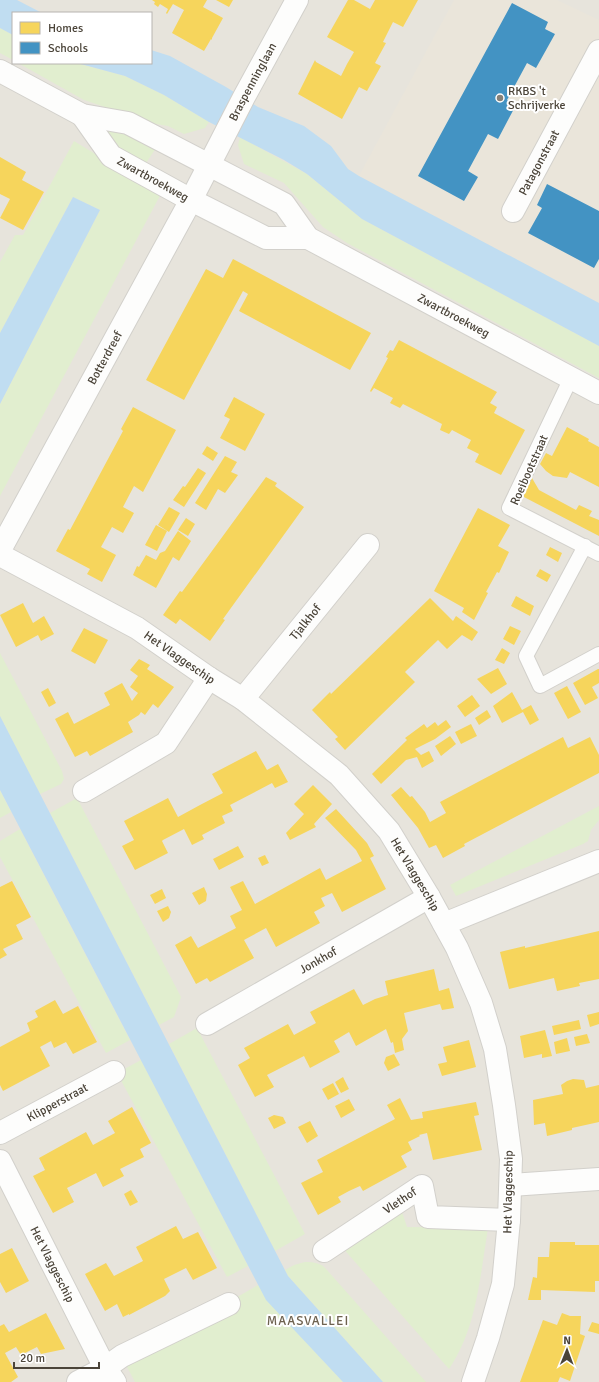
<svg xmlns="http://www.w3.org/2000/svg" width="599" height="1382" viewBox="0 0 599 1382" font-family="Signika,sans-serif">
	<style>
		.residential { fill: #e7e4dc; fill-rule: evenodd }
		.education { fill: #eae5da }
		.green { fill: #e1eecf }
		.water { fill: #c0ddf1 }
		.homes { fill: #f6d55c }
		.schools { fill: #4393c3 }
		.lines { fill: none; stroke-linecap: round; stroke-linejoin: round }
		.lane-casing { stroke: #d2d0cb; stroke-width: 16 }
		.street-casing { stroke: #d2d0cb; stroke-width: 24 }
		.lane { stroke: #fdfdfc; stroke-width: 14 }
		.street { stroke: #fdfdfc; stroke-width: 22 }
		.poi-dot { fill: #868178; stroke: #fff; stroke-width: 1.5 }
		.labels { text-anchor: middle; stroke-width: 4; stroke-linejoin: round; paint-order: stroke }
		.street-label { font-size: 12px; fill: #4b4439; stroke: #fff }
		.poi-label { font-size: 12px; fill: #4b4439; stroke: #fff; text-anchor: start }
		.neighbourhood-label { font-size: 13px; letter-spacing: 1px; fill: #6e6250; stroke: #fff }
	</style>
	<rect width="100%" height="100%" fill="#f4f2ee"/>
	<path class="residential" d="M0,0h599v1382h-599zM13,13h138v50h-138z"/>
	<path class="education" d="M454,0h103l42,20v283l-240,-127z"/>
	<path class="green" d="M0,28l13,7v25l-13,-7z
		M18,63h59l48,13 39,19 45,27 -4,6 -21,6 -16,-8 -12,-2 -72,-24z
		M93,125l32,6 31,17 -10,15 -27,-14z
		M240,137l67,37 55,45 237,127v32l-252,-135 -24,-16 -39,-44 -40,-19 -6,-19z
		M74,141l41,25 48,24 -163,306v-92l100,-194 -27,-13 -73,136v-71l15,-27h8z
		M0,653l62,118 2,8 -3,5 -21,10 -40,-78z
		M0,790l11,22 -11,6z
		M77,798l104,199 -7,20 -15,8 -109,-212z
		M599,806v14l-8,10 -3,11 -5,3 -127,52 -6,-11z
		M20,829l110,211 -24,13 -106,-196v-16z
		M197,1028l108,206 -30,17 -106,-207z
		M141,1060l107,206 -21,11 -110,-204z
		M402,1212l5,15 81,1c-8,48 -11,100 -39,141l-108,-123z
		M305,1262c9,0 17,1 22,8l99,112h-43l-95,-106 -3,-6 9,-5z
		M258,1285l9,15 76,82h-208l-9,-17 1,-5z"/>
	<path class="water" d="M0,0h17l25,13h-29v22l-13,-7z
		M151,50l19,6 56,31 32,20 46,19 27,20 17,23 11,7 240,127v43l-237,-127 -55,-45 -23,-14 -75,-38 -45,-27 -39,-19 -48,-13h74z
		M73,197l27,13 -100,194v-71z
		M0,716l288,560 95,106h-40l-77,-82 -266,-510z"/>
	<path class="homes" d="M152,0h55l-4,7 20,11 -11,20v2l-1,-1 -7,12 -32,-18 12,-23 -11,-6 -6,10 -1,-1 2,-4 -8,-5 -2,3 -4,-3 1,-2z
		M216,0h17l-4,7z
		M348,0h6l16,9 5,-9h43l-15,27 -10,-5 -10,20 3,1 -11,20 6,3 -14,25 -8,-4 -17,32 -44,-25 17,-34 1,2 25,14 6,-12 7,-12 -27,-15z
		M0,157l26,15 -4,8 22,12 -21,38 -23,-12 10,-19 -10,-5z
		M233,259l138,74 -21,37 -111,-59 9,-17 -5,-3 -59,109 -38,-20 60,-111 17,9z
		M399,340l98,52 -7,11 7,4 -3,6 31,17 -24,45 -26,-13 4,-8 -12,-6 4,-8 -19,-10 -3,4 -9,-4 2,-6 -39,-20 -3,4 -10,-5 3,-5 -19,-10 -3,4 -1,-1 18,-33 -2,-1 4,-7 3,1z
		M234,397l31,17 -20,37 -25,-13 10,-19 -6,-3z
		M133,407l43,23 -33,62 -9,-6 -11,21 11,6 -11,20 -11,-6 -11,20 15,8 -14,27 -15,-8 3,-5 -34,-18 12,-22 2,1 53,-99 -2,-2z
		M567,427l22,12 -1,2 11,6v40l-29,-15 -3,6 -14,-2 -7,-5 -6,-7 6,-11 6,3z
		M207,446l11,7 -5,8 -11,-7z
		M225,456l12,6 -6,10 7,3 -13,18 -7,-4 -12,21 -11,-7z
		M198,468l8,5 -22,34 -11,-7 10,-14 2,1z
		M266,477l11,6 -2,3 29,21 -81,112 2,1 -15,21 -30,-22 -4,5 -13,-9 17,-24 2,1z
		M532,478l7,12 37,20 3,-5 13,6 -3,5 10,4v16l-77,-40z
		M169,507l11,6 -11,19 -11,-7z
		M478,508l32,17 -12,21 11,6 -10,21 -2,-1 -11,20 2,1 -14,27 -12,-8 2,-4 -30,-17z
		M186,518l9,6 -7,12 -10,-6z
		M156,525l11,6 -10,20 -12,-6z
		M178,531l13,10 -12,20 -6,-4 -17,31 -23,-13 4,-9 2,1 7,-12 10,5 4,-7 5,-2z
		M550,547l12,6 -4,9 -12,-7z
		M540,569l11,6 -4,7 -11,-6z
		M516,596l18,10 -4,10 -19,-10z
		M430,598l23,23 3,-5 22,16 -6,9 -10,-6 -15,14 -9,-9 -33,32 10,10 -70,68 -10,-11 3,-2 -26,-27 18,-18 1,2z
		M23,603l10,20 11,-7 10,18 -13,7 -3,-6 -22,12 -16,-32z
		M510,626l11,5 -7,14 -11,-6z
		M84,628l24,12 -13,24 -24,-13z
		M502,648l8,5 -6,11 -9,-4z
		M139,659l11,6 -3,4 27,18 -16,21 -5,-4 -8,11 -4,-3 -2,3 -11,7 5,10 -43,24 -3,-5 -12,6 -20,-38 13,-7 6,12 36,-19 -6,-12 18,-10 10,18 6,-8 -8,-6 8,-11 -8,-6z
		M498,668l9,16 -16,10 -14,-15z
		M598,669h1v14l-7,4 6,11 -13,7 -12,-22z
		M567,686l14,26 -13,7 -14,-26z
		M48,688l8,15 -7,4 -8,-15z
		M512,692l10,18 9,-5 8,15 -9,5 -7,-13 -21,11 -9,-17z
		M472,695l8,11 -15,11 -8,-11z
		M487,710l4,7 -12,8 -4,-7z
		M446,720l5,7 -16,12 -20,10 6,6 8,-4 5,10 -12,7 -5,-11 -11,3 -25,24 -9,-10 35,-34 -2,-2 19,-14 3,4 8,-6 3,4z
		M471,724l6,12 -16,8 -6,-12z
		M450,736l6,8 -15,12 -6,-10z
		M563,737l5,11 22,-11 9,18v18l-135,71 1,2 -22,12 -7,-13 -7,3 -11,-20 -27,-33 10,-8 9,10 2,-1 13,16 5,10 16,-9 -6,-11z
		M256,751l11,19 11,-6 10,18 -13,6 -3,-5 -42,22 3,6 -11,5 3,7 -23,12 2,4 -12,6 -8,-16 -21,11 -1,1 6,12 -33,17 -13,-24 12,-6 -10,-19 44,-23 10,19 22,-12 23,-12 -11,-19z
		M313,785l19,19 -18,20 2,3 -26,13 -4,-7 18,-19 -10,-10z
		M336,809l31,34 7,13 -4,2 16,31 -44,23 -10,-19 -11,5 4,8 -11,6 6,11 -44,24 -10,-19 -22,12 10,18 -44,24 -3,-4 -11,6 -21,-39 16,-9 7,12 38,-20 -6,-12 12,-6 -12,-23 13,-6 12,23 65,-36 6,12 36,-19 -6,-11 -31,-32z
		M238,846l6,11 -25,13 -6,-11z
		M265,855l4,8 -7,3 -4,-8z
		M12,881l19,36 -15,8 7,14 -20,10 4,6 -7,4v-72z
		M204,887l3,7 -1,7 -7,4 -7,-12z
		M162,889l4,9 -11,6 -5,-9z
		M168,906l3,6 -2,6 -6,4 -6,-11z
		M599,931v48l-20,4 1,3 -23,5 -3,-13 -45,11 -9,-37 25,-6v2z
		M434,969l5,22 10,-3 5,20 -12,2 -2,-6 -36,9 4,18 -6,8 2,11 -9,3 -2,-11 -2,1 -5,-14 -30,17 -7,-14 -15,9 6,11 -30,16 -6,-12 -37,19 7,12 -19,10 -17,-32 12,-7 -6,-10 44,-24 6,11 22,-12 -6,-11 44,-23 9,16 12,-6 13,-4 -3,-14z
		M55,1000l8,14 15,-8 19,36 -24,12 -7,-12 -12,6 -3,-7 -11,6 10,19 -47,25 -3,-6v-38l30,-16 -3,-8 11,-6 -3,-6z
		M599,1012v12l-9,3 -3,-12z
		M579,1020l2,9 -27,6 -2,-9z
		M545,1030l7,26 -10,2v-4l-18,4 -4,-22z
		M587,1034l3,9 -14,3 -2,-9z
		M567,1038l3,13 -14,3 -2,-12z
		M469,1040l7,27 -34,9 -4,-12 9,-2 -4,-15z
		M394,1054l6,11 -12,6 -4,-8 2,-6z
		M343,1077l6,12 -8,4 -6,-11z
		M573,1079l11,1 2,8 13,-3v37l-27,6v2l-25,6 -2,-13 -11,2 -1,-25 30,-6 -2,-9 6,-4z
		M333,1083l6,11 -11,6 -6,-11z
		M400,1098l11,22 12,-2 -1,-6 54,-10 3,13 -5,1 8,34 -49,10 -6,-27 -8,2 1,1 -12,6 4,8 -11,6 6,11 -44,24 -3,-5 -11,5 -11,6 3,5 -23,13 -17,-32 22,-11 -6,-12 78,-41 -8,-14z
		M349,1099l6,11 -14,8 -6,-12z
		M132,1107l19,36 -11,6 4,8 -24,12 4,7 -21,11 -7,-14 -29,15 7,14 -21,11 -20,-37 12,-6 -6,-12 47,-26 7,13 22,-12 -7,-12z
		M274,1115l9,2 3,6 -12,6 -6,-11z
		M310,1121l8,15 -11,7 -9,-16z
		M131,1190l7,12 -8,4 -6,-12z
		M176,1226l7,13 15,-7 19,36 -24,12 -7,-12 -22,11 6,12 -5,5 -36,19v-1l-6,3 -6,-13 -12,7 -20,-37 21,-11 8,13 29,-15 -7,-14z
		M550,1242h25v3h24v36h-4v11l-54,-2v10h-13l5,-23 4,1 1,-21h11z
		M12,1248l17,33 -23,12 -6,-11v-28z
		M46,1313l19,36 -24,5 -4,-7 -16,8 -5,-8 -11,6 13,24 -7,5h-11v-56l4,-2 5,8z
		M562,1313l8,3h11l-1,18 5,2 -15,45 -10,-4 -2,5h-38l23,-62 14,5z
		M592,1322l7,2v10l-11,-3z"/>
	<path class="schools" d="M512,3l36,19 -3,7 10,5 -19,34 -9,-5 -20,37 9,5 -18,34 -10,-5 -20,37 10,6 -14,24 -46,-25z
		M547,184l52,27v48l-5,9 -66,-35 14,-25 -5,-3z"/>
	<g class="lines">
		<g class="lane-casing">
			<path id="lane" d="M571,378l-62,130 90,46
				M585,546l-59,110 14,30 59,-32"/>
		</g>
		<g class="street-casing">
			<g id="street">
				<path id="s1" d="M0,71l82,44 46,8 156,81 24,34 291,155"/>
				<path id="s2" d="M82,115l29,41 80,44 75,38h42"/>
				<path id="s3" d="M513,211l86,-160"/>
				<path id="s4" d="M0,550l191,-350 53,-103 53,-97"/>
				<path id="s5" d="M0,555l137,73 72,50 34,21 96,76 50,56 40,66 28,51 24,55 14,46 9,56 7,54 -2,61 -6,64 -15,54 -15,44"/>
				<path id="s6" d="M243,699l125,-154"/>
				<path d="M84,791l82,-48 43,-65"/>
				<path d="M444,924l155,-63"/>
				<path id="s7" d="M207,1024l222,-127"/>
				<path id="s8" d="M0,1133l114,-61"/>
				<path id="s9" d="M0,1161l105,207 10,14"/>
				<path d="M511,1185l88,-6"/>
				<path id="s10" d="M324,1251l98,-65 6,31 81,3"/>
				<path d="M78,1382l27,-14 17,-12 107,-52"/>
			</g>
		</g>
		<use href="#lane" class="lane"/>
		<use href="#street" class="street"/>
	</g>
	<circle class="poi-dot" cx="500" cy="98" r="4"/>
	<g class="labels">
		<g class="street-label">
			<text dy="4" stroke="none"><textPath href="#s4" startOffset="532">Braspenninglaan</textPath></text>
			<text dy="4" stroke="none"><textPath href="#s3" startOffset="55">Patagonstraat</textPath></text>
			<text dy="4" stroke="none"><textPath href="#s2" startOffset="98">Zwartbroekweg</textPath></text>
			<text dy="4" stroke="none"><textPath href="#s1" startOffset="522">Zwartbroekweg</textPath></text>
			<text dy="4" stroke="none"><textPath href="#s4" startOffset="219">Botterdreef</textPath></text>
			<text transform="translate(529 470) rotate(-66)" y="4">Roeibootstraat</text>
			<text dy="4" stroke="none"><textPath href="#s6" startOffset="99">Tjalkhof</textPath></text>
			<text dy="4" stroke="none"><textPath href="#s5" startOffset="207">Het Vlaggeschip</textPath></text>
			<text dy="4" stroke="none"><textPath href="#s5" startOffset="531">Het Vlaggeschip</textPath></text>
			<text dy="4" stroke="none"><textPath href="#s7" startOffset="128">Jonkhof</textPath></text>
			<text dy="4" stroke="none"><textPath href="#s8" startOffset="65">Klipperstraat</textPath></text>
			<text transform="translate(508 1192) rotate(-89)" y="4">Het Vlaggeschip</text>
			<text dy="4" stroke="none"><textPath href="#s10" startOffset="91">Vlethof</textPath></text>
			<text dy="4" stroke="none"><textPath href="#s9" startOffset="116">Het Vlaggeschip</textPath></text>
		</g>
		<g class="poi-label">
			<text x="508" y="95">RKBS 't<tspan x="508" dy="14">Schrijverke</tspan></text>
		</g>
		<g class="neighbourhood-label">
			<text x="308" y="1325">MAASVALLEI</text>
		</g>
	</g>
	<rect x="12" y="12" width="140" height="52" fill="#ffffff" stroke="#b7b4b0"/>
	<rect x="20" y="22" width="20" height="12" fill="#f6d55c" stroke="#b7b4b0"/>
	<text x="48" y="32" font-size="12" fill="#4b4439">Homes</text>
	<rect x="20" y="42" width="20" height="12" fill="#4393c3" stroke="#b7b4b0"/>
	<text x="48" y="52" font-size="12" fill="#4b4439">Schools</text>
	<g transform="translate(567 1350) rotate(1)" stroke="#ffffff" stroke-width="3" paint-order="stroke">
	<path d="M0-3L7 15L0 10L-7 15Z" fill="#4b4439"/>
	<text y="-6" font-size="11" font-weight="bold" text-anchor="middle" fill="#4b4439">N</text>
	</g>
	<path d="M14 1362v6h85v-6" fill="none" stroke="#4b4439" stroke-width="2"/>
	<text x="20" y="1362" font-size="12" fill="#4b4439" stroke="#ffffff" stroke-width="3" paint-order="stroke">20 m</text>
</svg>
